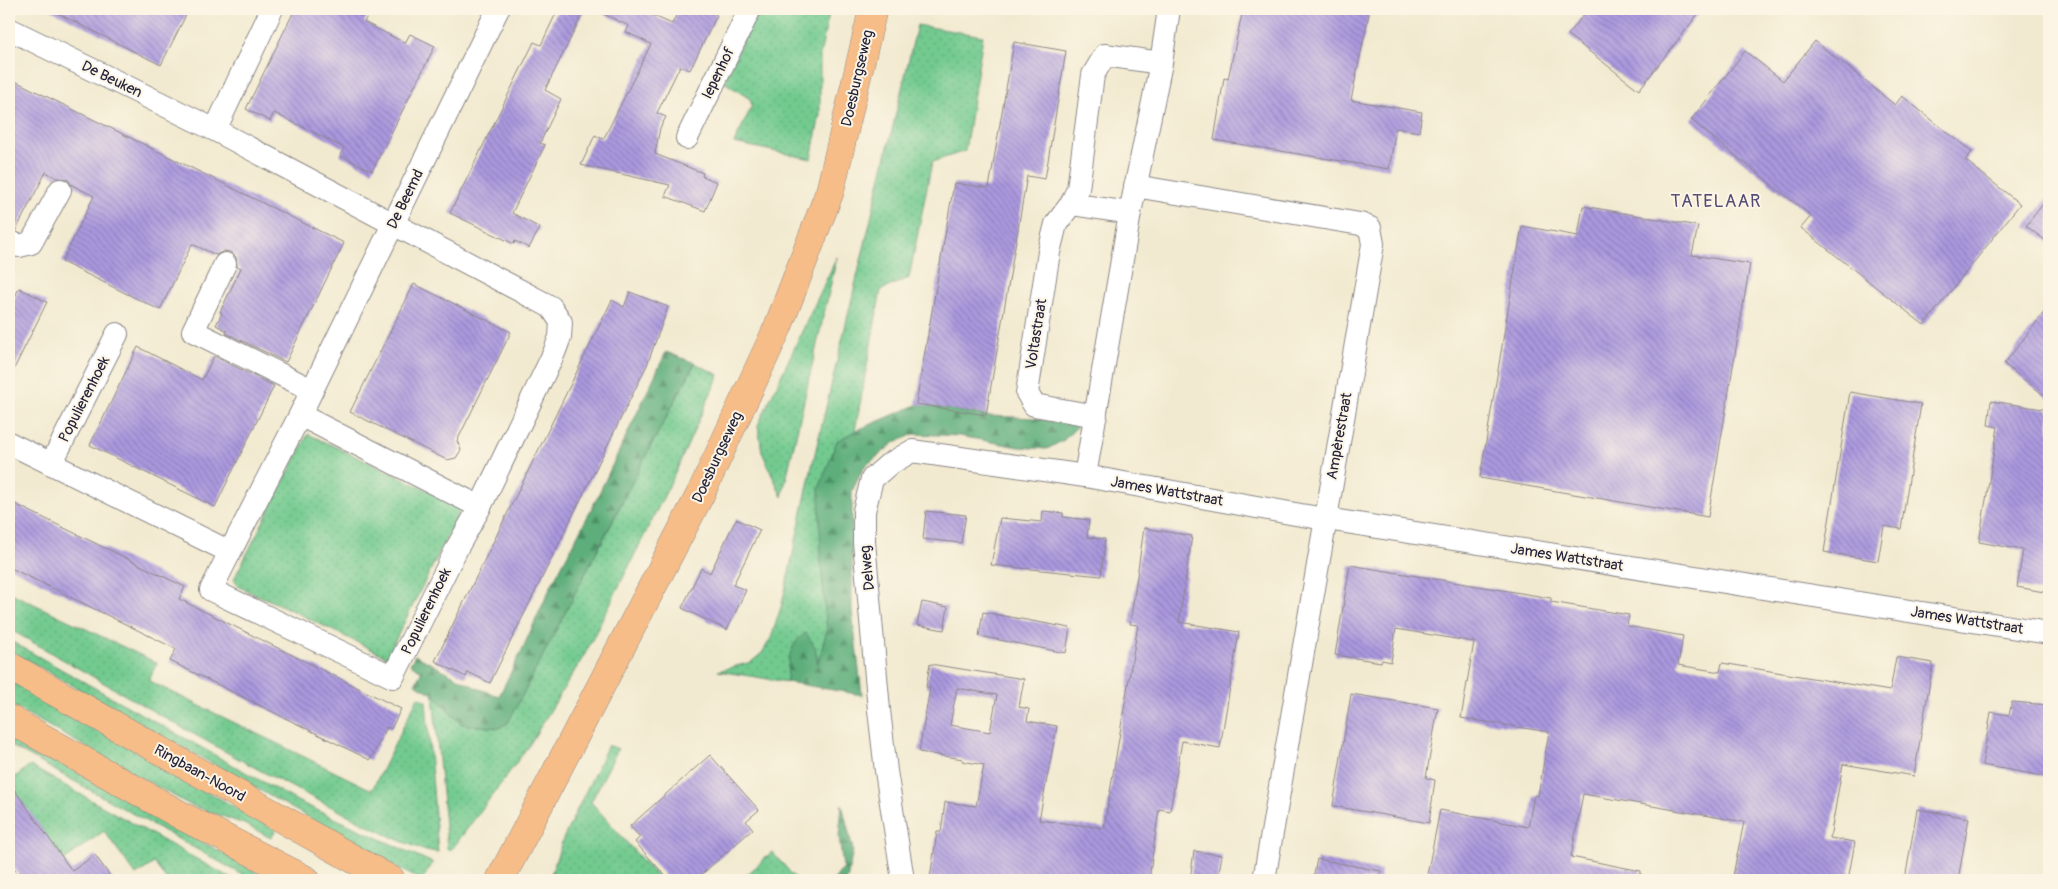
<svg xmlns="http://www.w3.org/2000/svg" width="2058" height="889" viewBox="0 0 2058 889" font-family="Pangolin,sans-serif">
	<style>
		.grass { fill: url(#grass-dots); stroke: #4a7665 }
		.forest { fill: url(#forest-firs); stroke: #40685a }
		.building { fill: url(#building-back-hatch); fill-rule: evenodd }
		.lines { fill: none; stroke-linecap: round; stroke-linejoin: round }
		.minor-casing { stroke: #8a8686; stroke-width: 24 }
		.primary-casing { stroke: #8a8686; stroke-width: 29 }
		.minor { stroke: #fff; stroke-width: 22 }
		.primary { stroke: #f7bd88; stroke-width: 28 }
		.labels { text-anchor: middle; stroke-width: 4; stroke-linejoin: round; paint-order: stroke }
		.street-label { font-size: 15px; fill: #22223b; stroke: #fcf5e5 }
		.quarter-label { font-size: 18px; letter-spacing: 1px; fill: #524c74; stroke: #fcf5e5 }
	</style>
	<defs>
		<pattern id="grass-dots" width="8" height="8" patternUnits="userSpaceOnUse" patternTransform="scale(1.25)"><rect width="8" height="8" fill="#72ca8f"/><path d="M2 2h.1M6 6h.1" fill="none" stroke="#62ad7c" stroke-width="1.8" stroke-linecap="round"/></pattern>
		<pattern id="forest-firs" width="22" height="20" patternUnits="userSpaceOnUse" patternTransform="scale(1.25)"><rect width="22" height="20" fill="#5dae7a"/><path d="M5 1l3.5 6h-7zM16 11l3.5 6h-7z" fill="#4c8d65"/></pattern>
		<pattern id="building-back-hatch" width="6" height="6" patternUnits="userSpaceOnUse" patternTransform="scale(1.25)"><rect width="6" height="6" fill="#ab99df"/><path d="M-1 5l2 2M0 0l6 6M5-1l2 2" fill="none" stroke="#8b7cb6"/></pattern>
	</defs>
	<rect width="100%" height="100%" fill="#fcf5e5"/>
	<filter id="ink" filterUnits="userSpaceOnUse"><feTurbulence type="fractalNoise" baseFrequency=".02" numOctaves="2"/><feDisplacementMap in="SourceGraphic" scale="10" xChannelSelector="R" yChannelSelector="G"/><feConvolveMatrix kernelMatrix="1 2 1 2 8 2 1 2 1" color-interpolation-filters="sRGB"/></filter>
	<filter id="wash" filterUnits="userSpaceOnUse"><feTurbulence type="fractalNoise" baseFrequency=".0096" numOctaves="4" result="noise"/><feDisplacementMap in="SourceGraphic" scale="20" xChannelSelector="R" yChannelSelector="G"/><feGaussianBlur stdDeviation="1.12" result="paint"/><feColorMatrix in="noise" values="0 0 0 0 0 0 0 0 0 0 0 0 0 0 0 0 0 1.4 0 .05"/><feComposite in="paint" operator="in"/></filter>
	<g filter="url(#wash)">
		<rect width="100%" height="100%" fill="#f2ead0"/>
		<path class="grass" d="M757,9h73l-10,46v60l-9,44 -77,-16 18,-37 -2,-7 -26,-17z
			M917,25l66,11 -18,115 -33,11 -23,116 -28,12 -26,141 -18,10 -16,121 6,68 -9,35 -29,-7 -2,24 -69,-11 33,-9 11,-9 9,-15 11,-34 30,-138z
			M837,257l-55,240 -20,-45 -4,-27z
			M695,363l24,12 -47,105 -87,174 -57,93 -75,101 -4,2 -2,-2 -14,-154 28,30 37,4 110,-197 25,-52z
			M308,434l151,71v8l-72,144 -100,-49 -50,-22 -3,-7z
			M9,592l148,71 -8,18 223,109 46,-93 8,4 12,151c-26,-2 -70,-27 -94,-39 -115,-55 -224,-122 -335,-184z
			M9,640l288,161 136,62 -11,17h-2l-411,-230z
			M9,680l267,150 -5,8 -27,-14 -54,-19 -181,-101z
			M9,734l262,146h-19l-243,-135z
			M608,745l10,4 -27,53 69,78h-111l14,-41z
			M30,766l204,114h-67l-13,-17 -18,12 -32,-44 -40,29 -52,-72 -3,2v-9z
			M772,852l25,28h-56z"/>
		<path class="forest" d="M666,352l29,11c-64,119 -124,240 -187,360l-9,5 -38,-4 -28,-30 -18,-10 7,-13 -12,-7 5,-9 62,33 22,8 22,-44 31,-68 40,-76z
			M919,404l68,12 50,2 20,5 22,-1 -1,4 -14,14 -17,9 -29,-2 -58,-11 -46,-2 -20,9 -30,24 -12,24v120l10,84 -75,-13c1,-20 1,-37 19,-49l9,14 3,16 9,-33 -6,-68 -2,-73 18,-48 18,-10z
			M842,804l11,46 -6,30h-13l9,-12 -4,-32z"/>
		<g id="blocks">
			<path class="building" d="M49,9h140l-28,56z
				M295,9h76l-7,13 41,21 5,-9 25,12 -63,125 -32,-16 4,-7 -33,-17 -37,-18 -4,8 -24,-12z
				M558,9h27l-40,81 16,9 -21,44 5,2 -33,68 28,15 -11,20 -14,-7 -1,3 -64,-31 84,-171 7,3z
				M593,9h51l1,3 27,12 7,-15h25l13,6 -27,55 -10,-4 -23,47 9,4 -6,11 -5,26 48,19 -1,3 15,6 -12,29 -40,-15 5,-11 -89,-20 14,-30 8,4 3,-5 45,-90 -25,-12 3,-6z
				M1243,9h127l-19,91 71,12 -3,20 -23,-4 -7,41 -175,-29 10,-62 4,1z
				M1588,9h114l-63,81 -71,-55z
				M1815,41l80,64 7,-9 70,56 -7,8 55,44 -96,121 -123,-97 10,-12 -120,-96 54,-69 38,30z
				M1014,42l52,9 -21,128 -18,-3 -41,239 -70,-11 38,-221 35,5z
				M9,78l335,165 -58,119 -60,-29 1,-2 -11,-6 6,-12 -2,-1 21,-44 -4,-1 -1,-10 -6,-5 -6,-1 -8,4 -24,-11 -32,66 -98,-48 32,-66 -22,-11 -5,-6 -10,-1 -11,-6 -30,58 -7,-2z
				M2049,196v47l-23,-17z
				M1583,206l115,20 -6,29 58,9 -42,253 -228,-39 42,-252 56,10z
				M414,284l97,48 -54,109 4,9 -5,8 -9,2 -97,-48z
				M19,288l28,14 -38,77v-69z
				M630,292l38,15 -21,58 -157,318 -22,-11 -2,5 -31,-16 177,-361 12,7z
				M2049,306v93l-45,-35z
				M138,347l64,33 12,-24 60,30 -59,121 -125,-62z
				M1850,392l71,12 -20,125 -17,-3 -6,35 -54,-9z
				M1991,401l58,9v183l-32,-6 6,-37 -44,-8 19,-115 -10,-2z
				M9,501l176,86 -6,12 222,110 -10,20 -4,-2 -17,33 -200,-99 6,-12 -167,-82z
				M926,511l40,4 -5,28 -38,-4z
				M1043,511l20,2v4l26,3 -2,17 18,2 -4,37 -110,-11 9,-47 42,4z
				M736,519l24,11 -27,55 13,5 -19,40 -45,-22 19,-40 9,5z
				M1144,528l48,8 -13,86 60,10 -19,116 -38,-7 -12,70 -11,-2 -10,71h-204l-15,-2 7,-46h4l4,-30 31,4 8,-41 -22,-4 1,-2 -44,-7 11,-64 -4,-1 4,-23 94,15 -5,28 10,2 -2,12 30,5 -18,94 65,8 34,-203 -8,-1zM957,688l40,7 -7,37 -40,-7z
				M1350,565l201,33v4l78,13 -2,11 56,10 -5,29 42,7 2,-9 168,28 6,-34 37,6 -19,113 -71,-12 -13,74 25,4 -7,38h-116l12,-58 -161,-28 -12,63 70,14 -1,9h-214l14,-70 88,17 6,-32 4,1 11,-64 -88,-14 13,-76 -78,-13 -5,33 -9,-2 -1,2 -46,-7z
				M922,602l26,5 -4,23 -27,-5z
				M983,612l87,16 -4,25 -87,-17z
				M1351,694l87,14 -12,70 9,2 -6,43 -96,-17z
				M2012,702l37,3v72l-67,-12 9,-53 18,3z
				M710,755l49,55 -13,11 7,8 -58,51h-26l-34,-38 5,-5 -10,-11z
				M9,782l63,89 23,-16 18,25h-91l-13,-19z
				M1917,809l52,9 -11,62h-53z
				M1194,851l28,4 -4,23 -2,2h-26z
				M1317,859l64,12 -1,9h-67z"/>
		</g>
	</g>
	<g filter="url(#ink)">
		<use href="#blocks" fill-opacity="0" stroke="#8a8686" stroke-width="1"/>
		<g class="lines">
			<g class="minor-casing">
				<path id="minor" d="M9,29l206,101 336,177 10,15 -1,15 -6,16 -74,154 -22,39 -65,131 -182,-87 19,-38 -221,-109
					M215,130l57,-121
					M687,138l63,-129
					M1135,186l225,38 10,4 3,16 -109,636
					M1071,204l59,9
					M9,241l10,5 12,-3 29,-53
					M225,264l-32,67 119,59
					M300,415l180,92
					M1096,416l-62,-11 -7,-12 22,-141 7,-28 15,-20 7,-15 15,-114 12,-20 56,8
					M51,464l66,-130
					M1085,476l45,-263 31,-150 8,-54
					M230,552l70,-137 198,-406
					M903,880l-17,-109 -7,-61 -15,-168v-31l8,-32 16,-14 24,-14 173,25 216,39 748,118"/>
			</g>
			<g class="primary-casing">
				<path id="primary" d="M9,666l382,214
					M9,719l175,98 122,63
					M500,880l201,-387 77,-166 52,-136 43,-182"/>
			</g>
			<use href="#minor" class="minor"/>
			<use href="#primary" class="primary"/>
		</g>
	</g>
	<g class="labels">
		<g class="street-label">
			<text transform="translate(718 73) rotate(-64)" y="5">Iepenhof</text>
			<text transform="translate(857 78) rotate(-77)" y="5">Doesburgseweg</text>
			<text transform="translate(112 79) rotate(26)" y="5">De Beuken</text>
			<text transform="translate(405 199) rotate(-64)" y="5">De Beemd</text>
			<text transform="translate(1036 334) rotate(-81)" y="5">Voltastraat</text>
			<text transform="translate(84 399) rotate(-63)" y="5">Populierenhoek</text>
			<text transform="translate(1339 436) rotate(-80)" y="5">Ampèrestraat</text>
			<text transform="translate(717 457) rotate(-65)" y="5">Doesburgseweg</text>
			<text transform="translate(1167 491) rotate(10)" y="5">James Wattstraat</text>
			<text transform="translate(1567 557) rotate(9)" y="5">James Wattstraat</text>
			<text transform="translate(867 568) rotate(-96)" y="5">Delweg</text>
			<text transform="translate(426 611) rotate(-64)" y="5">Populierenhoek</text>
			<text transform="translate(1967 620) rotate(9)" y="5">James Wattstraat</text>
			<text transform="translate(200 773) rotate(29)" y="5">Ringbaan-Noord</text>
		</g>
		<g class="quarter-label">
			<text x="1716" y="207">TATELAAR</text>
		</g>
	</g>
	<rect width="2058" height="889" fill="none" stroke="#fcf5e5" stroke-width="30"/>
</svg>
